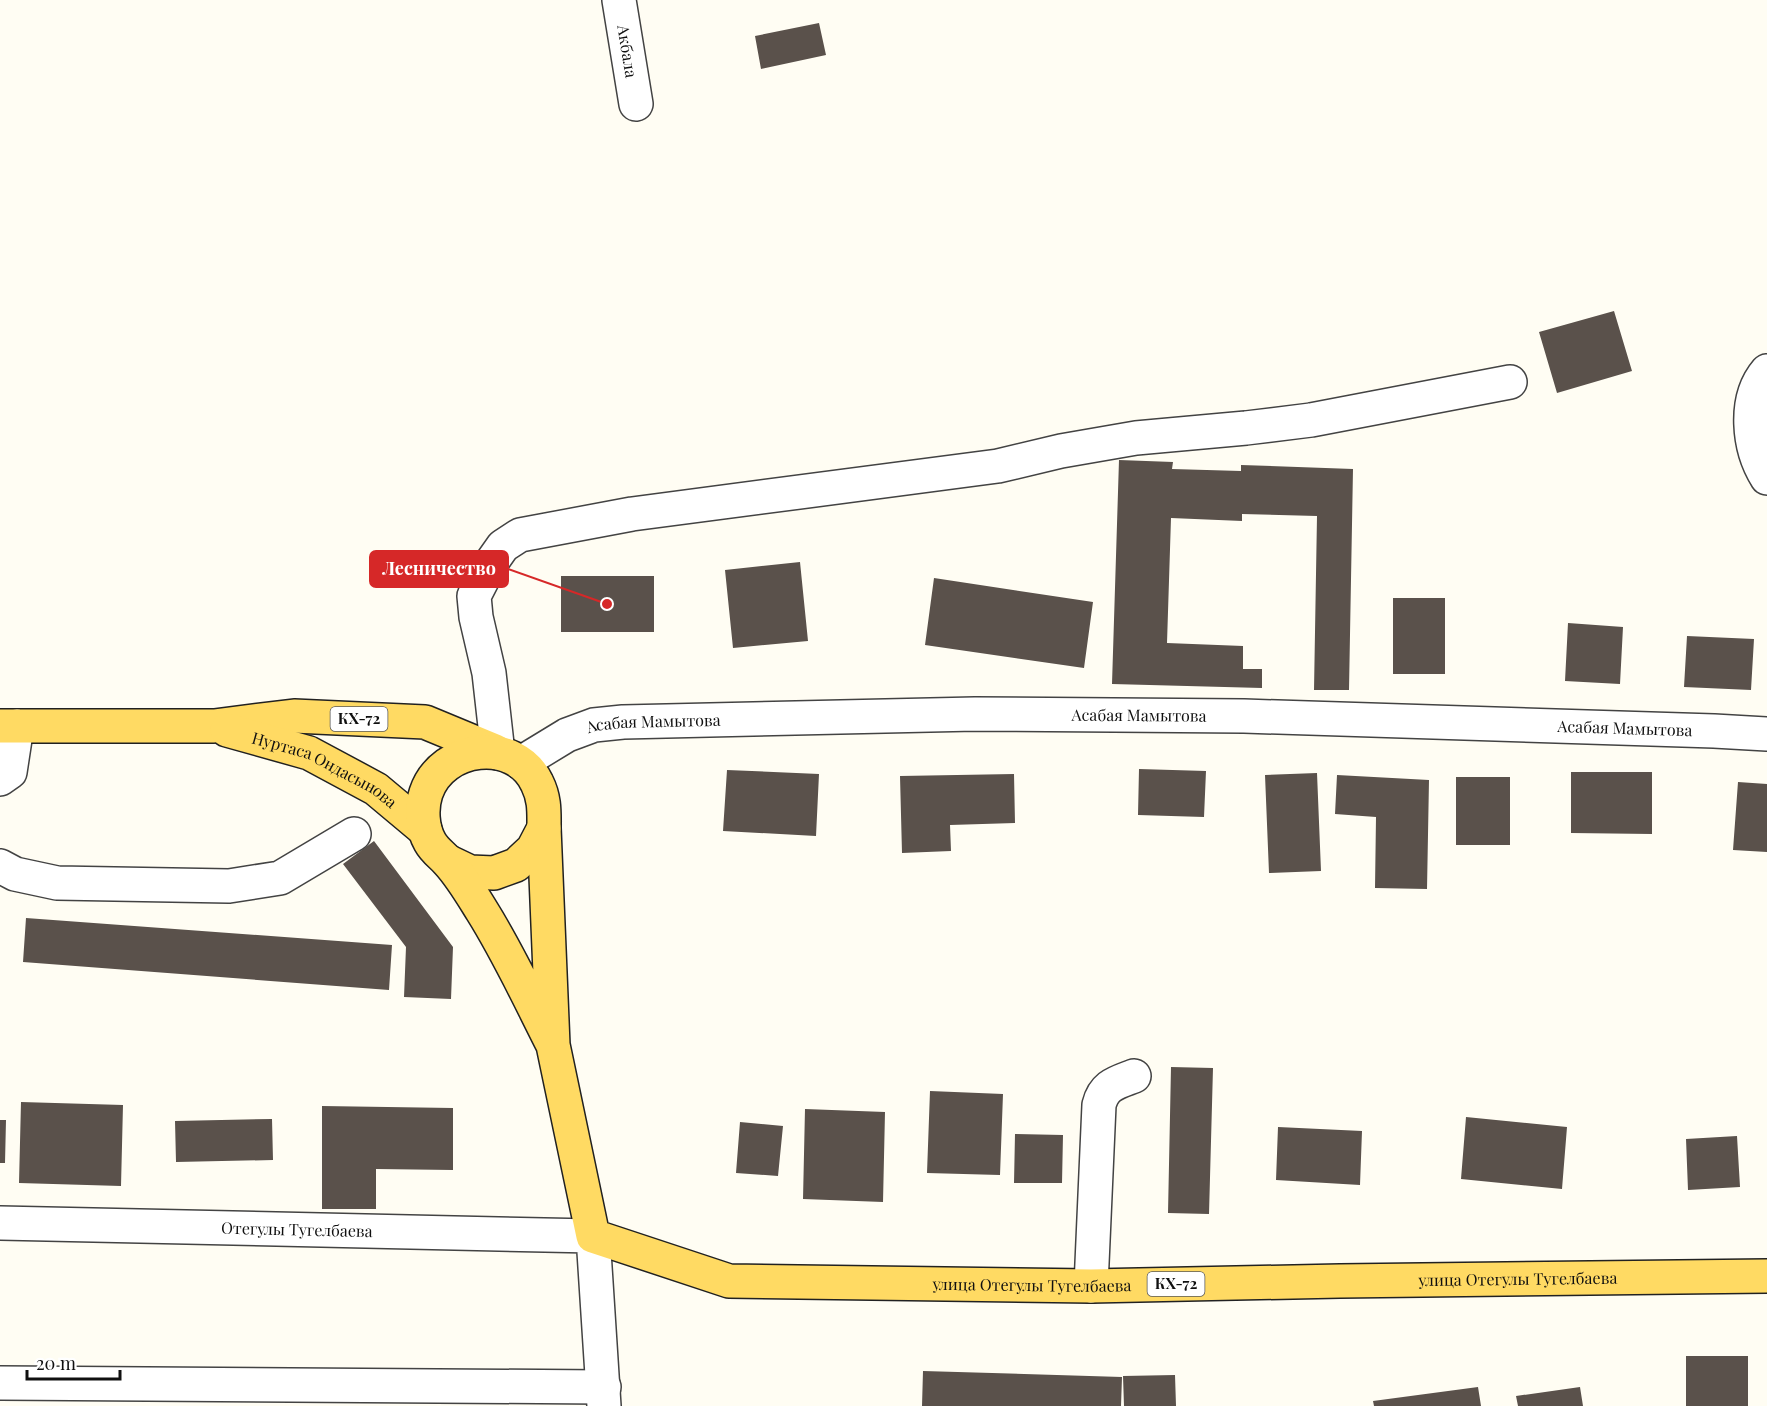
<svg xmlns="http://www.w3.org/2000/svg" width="1767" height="1406" viewBox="0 0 1767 1406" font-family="'Playfair Display',serif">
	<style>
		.building { fill: #5a514b }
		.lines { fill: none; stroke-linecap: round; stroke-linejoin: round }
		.minor-casing { stroke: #434343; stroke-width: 36 }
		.major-casing { stroke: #212121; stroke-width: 36 }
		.minor { stroke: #fff; stroke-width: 33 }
		.major { stroke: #ffda63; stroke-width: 33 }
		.labels { text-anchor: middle; stroke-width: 6; stroke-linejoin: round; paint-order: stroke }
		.shield { fill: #fff; stroke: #585858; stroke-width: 1.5 }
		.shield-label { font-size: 15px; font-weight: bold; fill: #101010 }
		.street-label { font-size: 16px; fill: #101010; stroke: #fff }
		.leader { fill: none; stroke: #d62828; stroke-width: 2 }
		.callout-dot { fill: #d62828; stroke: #fff; stroke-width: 2 }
		.callout { fill: #d62828; stroke: #d62828; stroke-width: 2 }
		.callout-label { font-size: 18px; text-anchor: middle; font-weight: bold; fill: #fff }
	</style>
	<rect width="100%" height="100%" fill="#fffdf3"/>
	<path class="building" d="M819,23l7,32 -65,14 -6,-33z
		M1614,311l18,60 -75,22 -18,-61z
		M1119,460l54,2 -1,7 69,2v-6l112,4 -4,221h-35l3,-174 -75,-2v7l-71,-3 -4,125 76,3v23h19v19l-150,-4z
		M800,562l8,79 -75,7 -8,-78z
		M561,576h93v56h-93z
		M934,578l159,24 -9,66 -159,-23z
		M1393,598h52v76h-52z
		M1568,623l55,4 -3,57 -55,-3z
		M1687,636l67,3 -3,51 -67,-3z
		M1139,769l67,2 -2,46 -66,-2z
		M727,770l92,4 -3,62 -93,-5z
		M1571,772h81v62l-81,-1z
		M1317,773l4,98 -52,2 -4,-98z
		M1014,774l1,49 -65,2 1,26 -49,2 -2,-77z
		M1337,775l92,5 -2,109 -52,-1 1,-71 -41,-3z
		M1456,777h54v68h-54z
		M1738,782l29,2v68l-34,-2z
		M374,841l79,106 -2,52 -47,-2 2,-50 -63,-83z
		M26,918l366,27 -3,45 -366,-28z
		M1171,1067l42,1 -4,146 -41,-1z
		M930,1091l73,3 -3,81 -73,-2z
		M21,1102l102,3 -2,81 -102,-3z
		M322,1106l131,2v62l-77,-1v40h-54z
		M805,1109l80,3 -2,90 -80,-3z
		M1466,1117l101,10 -5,62 -101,-10z
		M272,1119l1,41 -97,2 -1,-41z
		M0,1120h6l-1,43h-5z
		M740,1122l43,4 -5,50 -42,-3z
		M1278,1127l84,4 -2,54 -84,-5z
		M1015,1134l48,1 -1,48h-48z
		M1737,1136l3,51 -52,3 -2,-51z
		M1686,1356h62v50h-62z
		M923,1371l199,6 -1,29h-199z
		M1175,1375l1,31h-52l-1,-30z
		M1478,1387l3,19h-107l-1,-5z
		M1580,1387l3,19h-65l-2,-10z"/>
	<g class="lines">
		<g class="minor-casing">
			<g id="minor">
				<path id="s1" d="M619,0l17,104"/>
				<path d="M1767,371c-24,28 -19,77 0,107"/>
				<path d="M498,753l-9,-80 -13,-56 -2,-21 17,-33 12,-17 17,-11 112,-21 366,-48 63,-15 75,-13 110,-10 65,-8 199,-38"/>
				<path id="s2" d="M521,763l46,-28 27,-10 29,-3 352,-8 269,2 470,15 53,3"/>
				<path d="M0,779l10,-7 7,-46"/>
				<path d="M0,866l15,8 42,9 172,3 51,-8 74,-44"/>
				<path id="s3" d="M0,1223l593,13 11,170"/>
				<path d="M1091,1286l8,-181c5,-20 17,-22 35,-29"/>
				<path d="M0,1383l604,4"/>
			</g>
		</g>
		<g class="major-casing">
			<g id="major">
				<path d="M0,726h214l80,-10 131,6 70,29"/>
				<path id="s4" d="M227,730l82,23 67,36 49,41"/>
				<path d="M449,862l21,10 24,1 22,-8 17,-16 11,-21"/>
				<path id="s5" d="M553,1045c-23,-45 -44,-91 -71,-134 -10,-16 -21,-35 -34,-49 -6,-7 -13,-11 -18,-20 -8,-14 -9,-34 -4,-49 16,-48 89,-57 111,-10 8,16 7,29 7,45l9,217 40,191 136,45 362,5 249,-5 427,-5"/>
			</g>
		</g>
		<use href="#minor" class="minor"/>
		<use href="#major" class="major"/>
	</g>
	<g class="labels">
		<g class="shield">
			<rect x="330.5" y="707" width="57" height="24" rx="4.5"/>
			<rect x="1147.5" y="1272" width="57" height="24" rx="4.5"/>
		</g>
		<g class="shield-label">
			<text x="359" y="724">КХ-72</text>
			<text x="1176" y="1289">КХ-72</text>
		</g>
		<g class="street-label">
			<text dy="6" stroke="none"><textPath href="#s1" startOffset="52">Акбала</textPath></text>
			<text dy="6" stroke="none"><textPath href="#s2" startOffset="628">Асабая Мамытова</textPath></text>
			<text dy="6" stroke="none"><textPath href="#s2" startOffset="142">Асабая Мамытова</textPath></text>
			<text dy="6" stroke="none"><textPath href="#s2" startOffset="1114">Асабая Мамытова</textPath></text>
			<text dy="6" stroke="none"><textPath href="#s4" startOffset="106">Нуртаса Ондасынова</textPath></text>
			<text dy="6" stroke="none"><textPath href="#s3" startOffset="297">Отегулы Тугелбаева</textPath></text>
			<text dy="6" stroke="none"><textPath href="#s5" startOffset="1820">улица Отегулы Тугелбаева</textPath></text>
			<text dy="6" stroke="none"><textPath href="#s5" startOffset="1334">улица Отегулы Тугелбаева</textPath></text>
		</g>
	</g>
	<path class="leader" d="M607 604L508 569"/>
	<circle class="callout-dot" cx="607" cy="604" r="6"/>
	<rect class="callout" x="370" y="551" width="138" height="36" rx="6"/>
	<g class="callout-label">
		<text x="439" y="575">Лесничество</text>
	</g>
	<path d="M27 1370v9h93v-9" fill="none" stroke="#101010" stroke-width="3"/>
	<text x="36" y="1370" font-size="18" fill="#101010" stroke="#ffffff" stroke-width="4.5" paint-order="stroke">20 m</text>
</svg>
